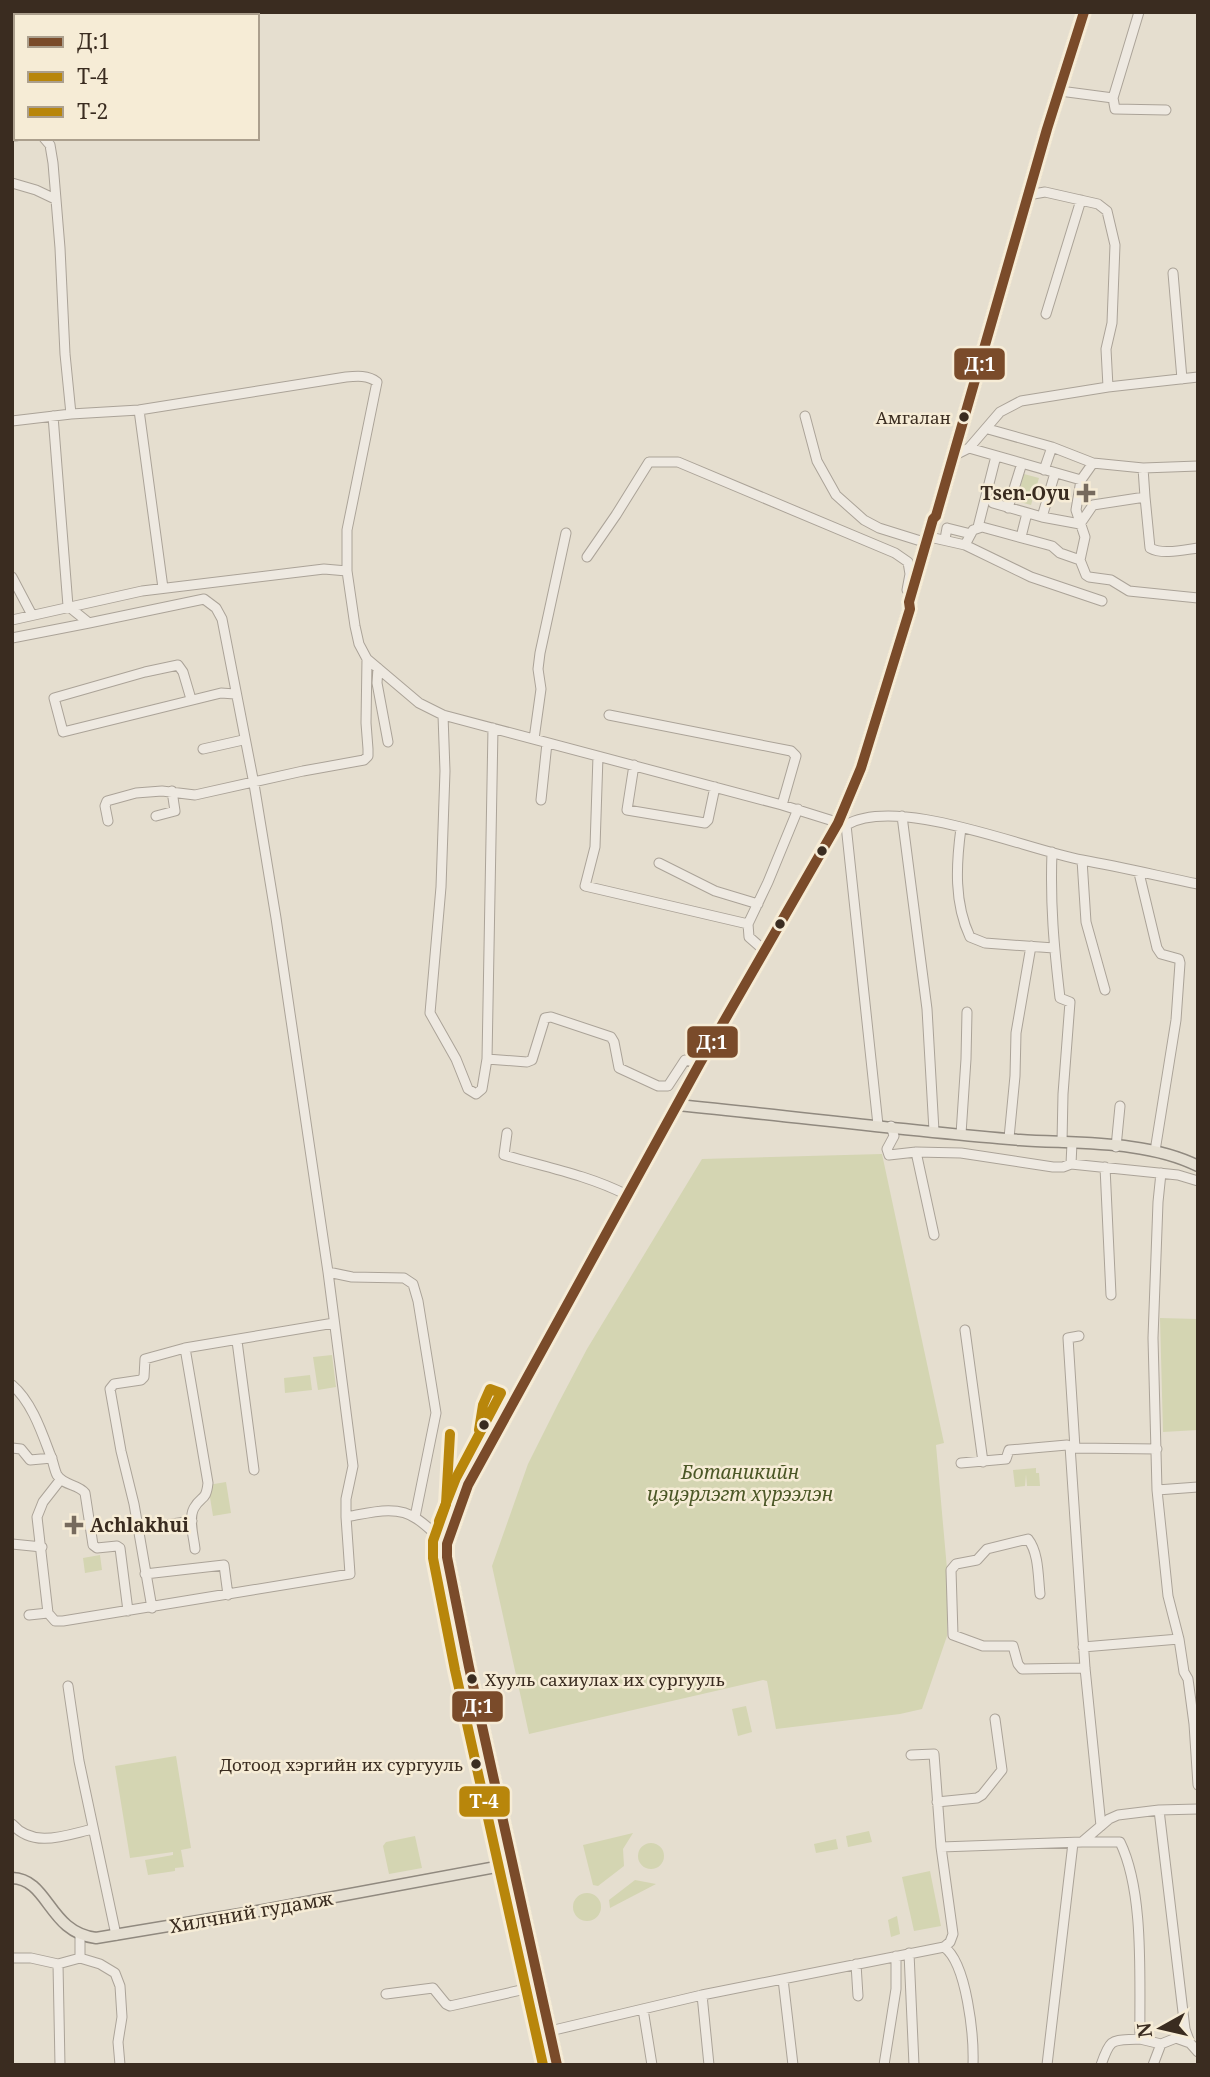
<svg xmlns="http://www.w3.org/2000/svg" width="1210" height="2077" viewBox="0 0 1210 2077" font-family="'Noto Serif',serif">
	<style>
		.green { fill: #d4d5b2 }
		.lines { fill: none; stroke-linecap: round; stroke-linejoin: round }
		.minor-casing { stroke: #aba398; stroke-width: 11 }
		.major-casing { stroke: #90897f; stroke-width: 13 }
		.highway-casing { stroke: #90897f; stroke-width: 15 }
		.minor { stroke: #eee9e1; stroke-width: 9 }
		.major { stroke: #e5dfd2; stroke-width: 10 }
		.highway { stroke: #d8cfc0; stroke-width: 12 }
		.bus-1-casing { stroke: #f6ecd6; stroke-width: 16 }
		.bus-2-casing { stroke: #f6ecd6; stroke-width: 16 }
		.bus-3-casing { stroke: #f6ecd6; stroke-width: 16 }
		.bus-1 { stroke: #7a4b2a; stroke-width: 10 }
		.bus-2 { stroke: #b8860b; stroke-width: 10 }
		.bus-3 { stroke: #b8860b; stroke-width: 10 }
		.bus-dot { fill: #3a2c20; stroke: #f6ecd6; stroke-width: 2.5 }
		.poi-dot { fill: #766a5d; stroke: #f6ecd6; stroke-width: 2.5 }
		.labels { text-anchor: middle; stroke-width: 5; stroke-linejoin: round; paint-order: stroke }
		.bus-label { font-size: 17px; fill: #3a2c20; stroke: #f6ecd6; text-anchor: end }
		.poi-label { font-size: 19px; font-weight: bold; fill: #3a2c20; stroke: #f6ecd6; text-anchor: end }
		.park-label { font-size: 19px; font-style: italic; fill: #4b5726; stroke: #f6ecd6 }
		.street-label { font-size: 19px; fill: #3a2c20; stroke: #f6ecd6 }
		.line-badge { stroke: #f6ecd6; stroke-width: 2.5 }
		.badge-label { font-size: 19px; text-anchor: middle; font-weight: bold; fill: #fff }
	</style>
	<rect width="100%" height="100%" fill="#e5decf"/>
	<path class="green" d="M1024,474l15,4 -8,27 -15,-4z
		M882,1154l62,289 -8,2 11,124v67l-25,73 -22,5 -124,15 -9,-48 -4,-1 -234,54 -37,-168 36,-102 30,-60 29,-55 115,-190z
		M1160,1318l38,1v111l-35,2z
		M332,1355l4,32 -18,3 -5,-33z
		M310,1375l2,15 -27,3 -1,-15z
		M1036,1468v5h3l1,13h-13l-1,-12 -1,12 -10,1 -2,-17z
		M226,1482l5,31 -18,3 -5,-31z
		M100,1555l2,15 -17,3 -2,-15z
		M746,1706l6,26 -14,4 -6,-27z
		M176,1756l15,92 -10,2 3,17 -9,1v3l-27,4 -3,-15 28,-5v-3l-43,6 -15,-92z
		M485,1809l12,46 -4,3 -12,-47z
		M869,1831l3,11 -24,5 -2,-11z
		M633,1833l-10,16 1,17 -26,20 -5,-1 -10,-40z
		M415,1836l7,32 -33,6 -6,-28 3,-4z
		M836,1839l2,10 -22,4 -2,-9z
		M638 1856a13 13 0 1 1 26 0a13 13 0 1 1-26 0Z
		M930,1871l11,55 -27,5 -12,-54z
		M635,1880l21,4 -46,24 -1,-8z
		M573 1907a14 14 0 1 1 28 0a14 14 0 1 1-28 0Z
		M897,1916l3,18 -9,3 -3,-17z
		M525,1994l5,3 15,68h-5z"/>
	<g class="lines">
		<g class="minor-casing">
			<path id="minor" d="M1060,91l53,7 26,-86
				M1113,98l2,11 51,1
				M12,136h4
				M44,138l6,7 3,18 7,85 5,106 6,60
				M12,183l24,7 19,9
				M1028,195l17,-3 53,12 9,7 8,34 -3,78 -6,26 2,38
				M1173,273l9,106
				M1046,314l35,-114
				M139,410l24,178
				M53,416l15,190 21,17 115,-24 12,9 6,11 32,165 22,134 52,354 24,5 52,1 9,6 5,17 18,112 -21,104
				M805,416l12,45 19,34 28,25 15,8 48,15
				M12,421l59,-7 68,-4 207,-33c11,-1 22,-2 31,5l-30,148v41l8,55 4,18 8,15 52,44 24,12 339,90 64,20 32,300
				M988,429l64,18
				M969,448l112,32 12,-17 50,5 55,-2
				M953,456l16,-8 31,-36 21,-11 87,-14 90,-10
				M1044,470l8,-23 41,16
				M1145,497l5,51c12,7 33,2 48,0
				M993,503l49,14 38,7 13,-19 52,-8 -2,-29
				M1008,508l14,-45
				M1042,517l13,-44
				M978,527l18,-71
				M1021,537l6,-24
				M934,538l31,7 8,-15 9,-3 70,19 8,7 20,7 6,15 3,2 22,3 18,11 69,7
				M945,539l2,-11 24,6
				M965,545l66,32 71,24
				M587,557l29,-42 33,-53h29l217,91 13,9 2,12 -3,16
				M1080,560l5,-23 -9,-27 5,-30
				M12,577l20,38
				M12,620l130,-29 182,-22 23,2
				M12,638l77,-15
				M378,668l-1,15 11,59
				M191,699l-8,-27 -5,-7 -33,7 -91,26 9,34 158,-39 14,1
				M443,715l2,56 -4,116 -11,126 26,46 12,30 8,5 6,-5 5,-30 6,-331
				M609,715l182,36 5,5 -14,49
				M534,739l7,-50 -3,-20 2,-16 26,-120
				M203,749l40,-9
				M598,756l-3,91 -10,39 163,38
				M634,765l-7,45 78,13 3,-3 7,-33
				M541,800l6,-57
				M156,816l19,-5 -3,-20
				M902,816l25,193 7,122
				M108,821l-3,-15 2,-5 29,-8 26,-2 33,4 108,-24 61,-11 4,-4v-7l-2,-26 1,-64
				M846,825c52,-30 178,24 236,35 39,7 77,16 116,24
				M961,828c-5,37 -7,75 9,109l15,6 69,5
				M1052,852c-2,52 2,95 8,146l10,4 -7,92 -1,48
				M1082,860l4,62 19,68
				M659,863l56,28 43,13
				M1139,873l18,75 4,6 18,5 1,4 -4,57 -21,131
				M765,951l-16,-14 -1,-13 20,-42 30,-73
				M487,1059l40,3 5,-2 13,-42 6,-1 60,20 3,5 5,26 39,18h10l17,-26 15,3
				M891,1126l3,10 -7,13 2,6 27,-3 45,1 92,14h10l8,-3 107,11 20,6
				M507,1133l-3,22c41,12 84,20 123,40
				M961,1134l5,-75 1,-47
				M1009,1138l6,-62 1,-43 15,-87
				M1116,1147l4,-41
				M916,1152l18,83
				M1071,1164l1,-21
				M1105,1167l6,128
				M1161,1173l-3,29 -5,136 4,152 11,106 11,43 5,33 4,7 6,45 4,61
				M328,1272l25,194 -7,33v18
				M965,1330l18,132
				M237,1341l17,129
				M185,1348l23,135c-2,19 -7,12 -14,25 -6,11 0,30 1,41
				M12,1385c19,16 29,45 38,69 3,6 4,15 7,21 7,11 21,9 28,18l8,52 4,3 20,-2 3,2 8,63
				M1070,1446l15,222 16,158
				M12,1448l9,1 9,11 22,-2
				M1075,1448l-7,-110 11,-2
				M961,1463l45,-4 3,-9 58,-5 8,3 82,1
				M1157,1490l41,-3
				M139,1529l53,-8
				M12,1544l30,3
				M145,1574l79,-9 4,30
				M1040,1594c-2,-17 -1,-41 -12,-55l-41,10 -10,11 -21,4 -5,6 2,65 30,11h30l5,18 4,5 63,-1
				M152,1608l-18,-104 -13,-53 -11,-62 4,-5 27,-4 3,-3 1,-18 40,-11 149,-25
				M48,1613l7,8h8l287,-47 -4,-57c23,-4 51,-13 71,2 11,7 19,17 30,25
				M29,1615l19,-2 -11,-96 6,-15 18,-23
				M1083,1647l96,-8
				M68,1686l11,75 37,174
				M911,1755l23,-1 7,93
				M937,1802l40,-4 5,-3 20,-25 -7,-51
				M1159,1810l26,219 5,14
				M12,1824c22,25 54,11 81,5
				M1082,1842h38c25,51 19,140 20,197l21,5 15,-6 14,5 8,9
				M80,1934v24l20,6 15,9 5,13 2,31 -4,25 2,23
				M944,1947c23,16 30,90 29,118
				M909,1953l5,112
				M12,1958h19l27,6 22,-6
				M58,1964l2,101
				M856,1964l2,32
				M783,1979l10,86
				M386,1994l47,-6 13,16 4,2 89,-20
				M702,1995l7,70
				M643,2009l9,56
				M550,2031l152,-36 242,-48 6,-5 3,-8 -12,-87 141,-5 27,-23 9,-4 41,-5 39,-1
				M884,2065l12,-76v-33
				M1047,2065l26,-222
				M1101,2065c10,-29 11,-24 39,-26
				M1153,2065l8,-21"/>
		</g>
		<g class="major-casing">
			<path id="major" d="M677,1105c114,11 229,26 343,35 57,4 126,0 178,26
				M12,1878c37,1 36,54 84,60l168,-28 248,-46"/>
		</g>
		<g class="highway-casing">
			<path id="highway" d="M557,2065l-88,-398 -22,-110v-13l21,-59 232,-422 138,-240 23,-55 49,-159 -1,-7 24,-83 3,-3 111,-387 37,-117"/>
		</g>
		<use href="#minor" class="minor"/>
		<use href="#major" class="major"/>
		<use href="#highway" class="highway"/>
		<g class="bus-1-casing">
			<path id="bus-1" d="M557,2065l-88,-398 -22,-110v-13l21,-59 232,-422 138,-240 23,-55 49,-159 -1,-7 24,-83 3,-3 111,-387 37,-117"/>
		</g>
		<g class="bus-2-casing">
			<path id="bus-2" d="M450,1434l-4,70 -13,37v17l22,112 88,395"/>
		</g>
		<g class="bus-3-casing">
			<path id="bus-3" d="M439,1521l17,-43 45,-85 -11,-4 -7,16 -4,25"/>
		</g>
		<use href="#bus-1" class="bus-1"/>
		<use href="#bus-2" class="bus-2"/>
		<use href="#bus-3" class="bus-3"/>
	</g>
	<g class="bus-dot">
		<circle cx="964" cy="417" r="6"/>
		<circle cx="822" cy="851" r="6"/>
		<circle cx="780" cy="924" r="6"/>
		<circle cx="484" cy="1425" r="6"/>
		<circle cx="472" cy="1679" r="6"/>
		<circle cx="476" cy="1764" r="6"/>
	</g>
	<g class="poi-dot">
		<path d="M1082.5 482.5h7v7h7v7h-7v7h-7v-7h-7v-7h7z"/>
		<path d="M70.5 1514.5h7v7h7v7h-7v7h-7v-7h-7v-7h7z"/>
	</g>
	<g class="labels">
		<g class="bus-label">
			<text x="951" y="424">Амгалан</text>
			<text x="485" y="1686" text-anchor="start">Хууль сахиулах их сургууль</text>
			<text x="463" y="1771">Дотоод хэргийн их сургууль</text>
		</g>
		<g class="poi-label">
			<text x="1070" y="500">Tsen-Oyu</text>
			<text x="90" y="1532" text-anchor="start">Achlakhui</text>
		</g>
		<g class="park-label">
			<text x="740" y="1479">Ботаникийн<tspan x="740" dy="22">цэцэрлэгт хүрээлэн</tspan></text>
		</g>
		<g class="street-label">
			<text transform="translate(251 1912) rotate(-10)" y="7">Хилчний гудамж</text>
		</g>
	</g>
	<g class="line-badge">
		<rect x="953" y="347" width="53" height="34" rx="7" fill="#7a4b2a"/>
		<rect x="686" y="1025" width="53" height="34" rx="7" fill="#7a4b2a"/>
		<rect x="451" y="1690" width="53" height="33" rx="7" fill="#7a4b2a"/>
		<rect x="458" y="1785" width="53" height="33" rx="7" fill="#b8860b"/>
	</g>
	<g class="badge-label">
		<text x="980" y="371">Д:1</text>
		<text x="712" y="1049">Д:1</text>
		<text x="478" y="1713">Д:1</text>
		<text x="484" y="1808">Т-4</text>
	</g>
	<rect width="1210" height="2077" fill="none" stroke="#3a2c20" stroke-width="28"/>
	<rect x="14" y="14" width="245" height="126" fill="#f6ecd6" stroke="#ab9f8d" stroke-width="2"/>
	<rect x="28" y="37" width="35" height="10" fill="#7a4b2a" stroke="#ab9f8d" stroke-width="2"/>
	<text x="77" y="49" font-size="21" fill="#3a2c20">Д:1</text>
	<rect x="28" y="72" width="35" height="10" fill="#b8860b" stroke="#ab9f8d" stroke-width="2"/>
	<text x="77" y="84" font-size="21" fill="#3a2c20">Т-4</text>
	<rect x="28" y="107" width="35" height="10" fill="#b8860b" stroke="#ab9f8d" stroke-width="2"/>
	<text x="77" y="119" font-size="21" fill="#3a2c20">Т-2</text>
	<g transform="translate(1161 2028) rotate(262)" stroke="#f6ecd6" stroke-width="5" paint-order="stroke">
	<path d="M0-5L12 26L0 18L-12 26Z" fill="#3a2c20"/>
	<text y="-10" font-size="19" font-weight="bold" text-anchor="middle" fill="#3a2c20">N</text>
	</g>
</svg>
